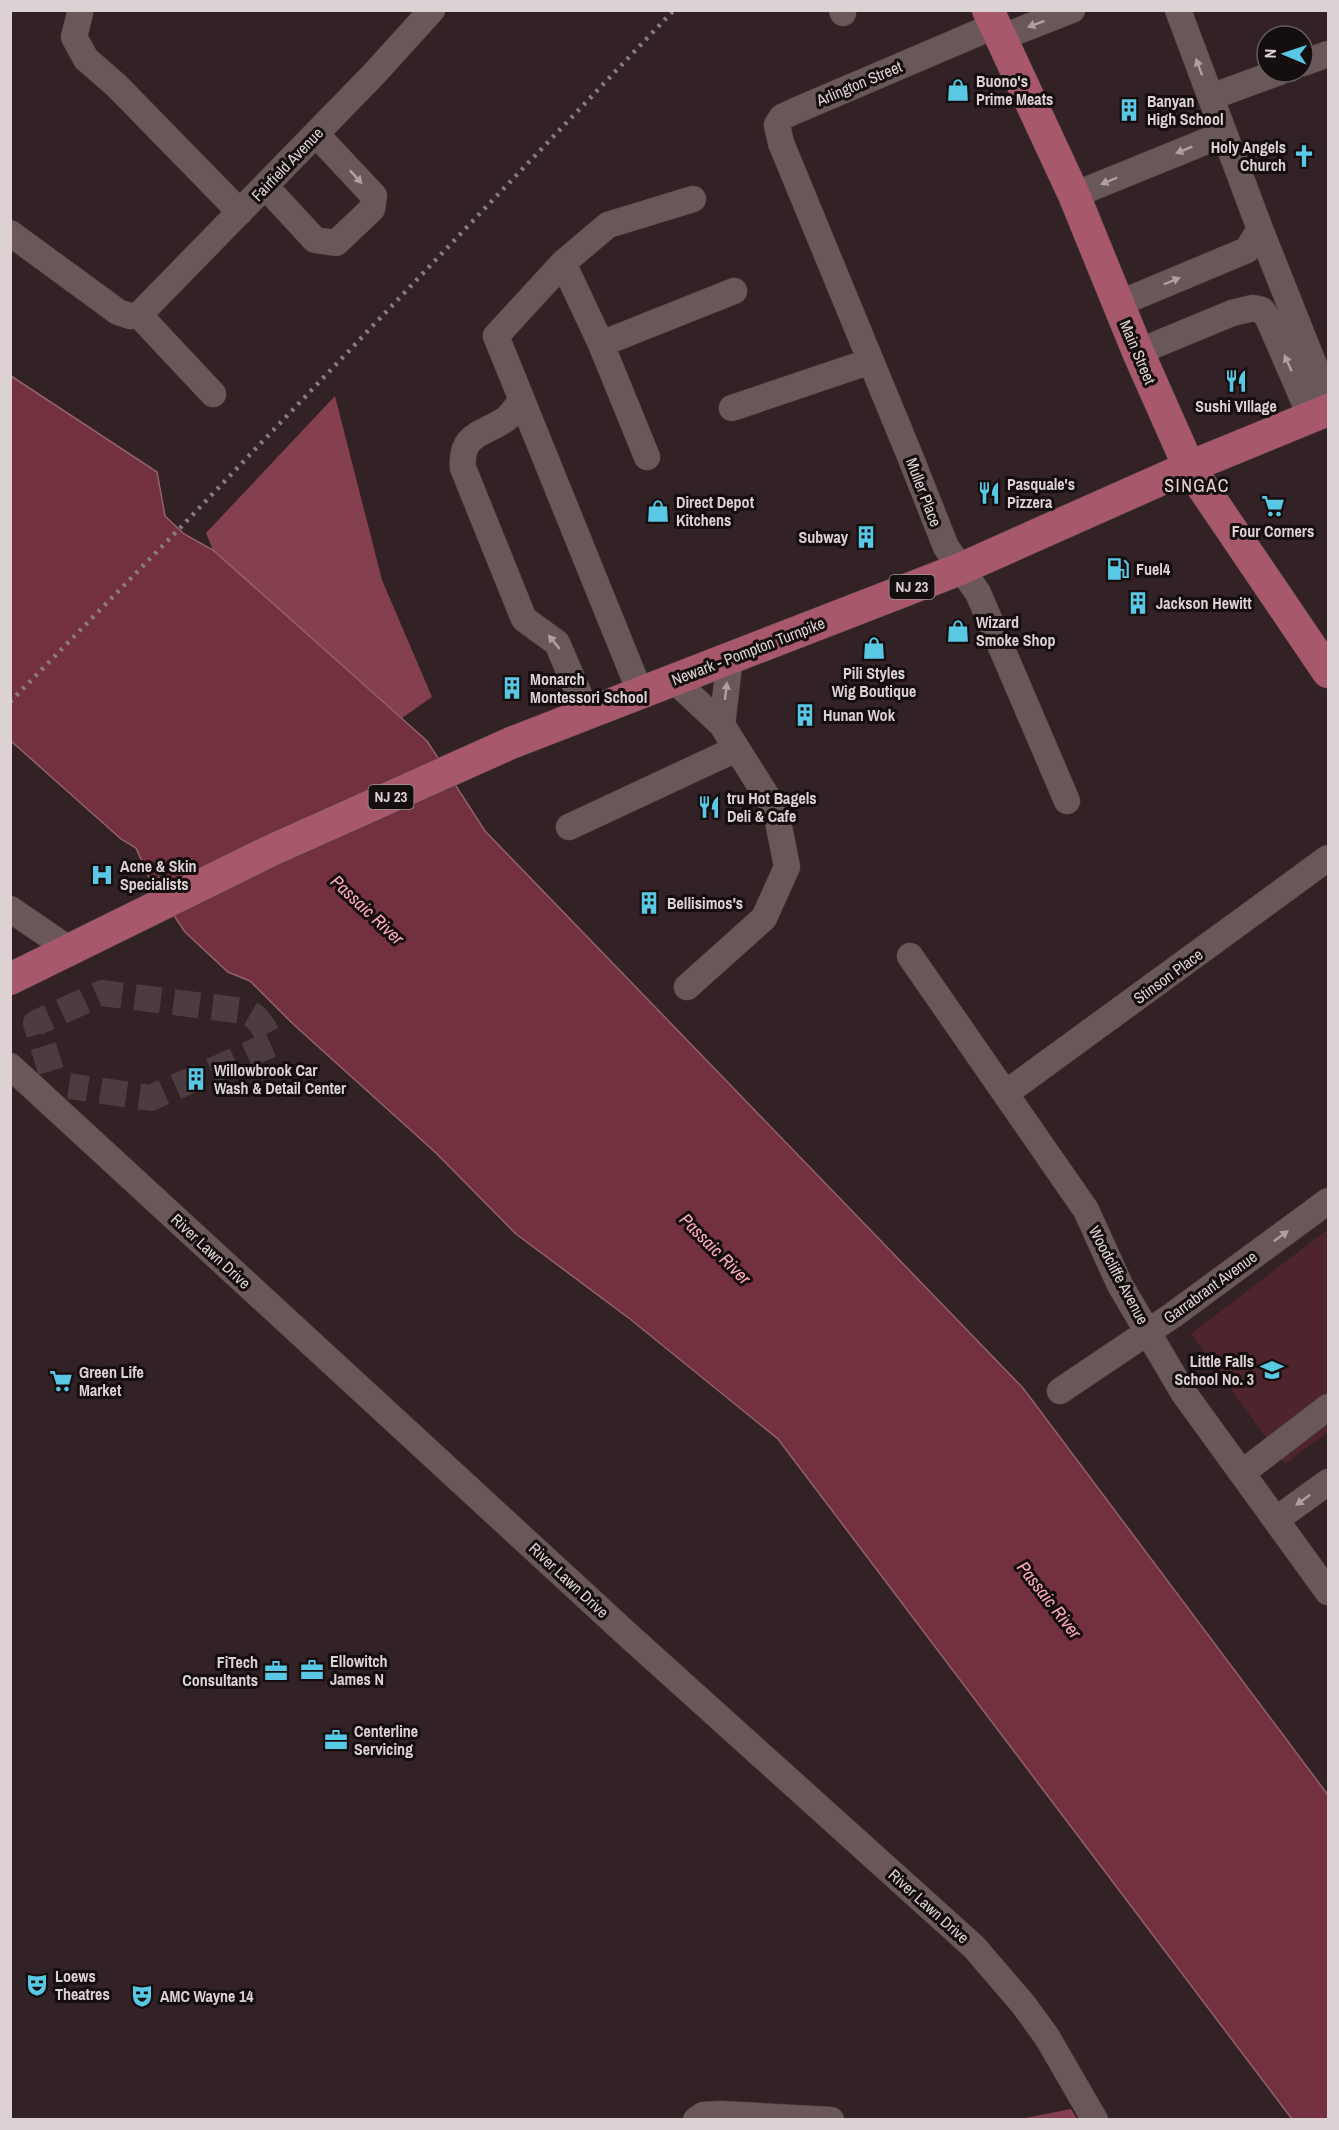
<svg xmlns="http://www.w3.org/2000/svg" width="1339" height="2130" viewBox="0 0 1339 2130" font-family="'Archivo Narrow',sans-serif">
	<style>
		.green { fill: #4e242d }
		.forest { fill: #85404f }
		.water { fill: #733140; stroke: #93616c; stroke-width: 1.5 }
		.lines { fill: none; stroke-linecap: round; stroke-linejoin: round }
		.minor-tunnel { stroke: #4c3c3f; stroke-width: 26; stroke-dasharray: 26 13; stroke-linecap: butt }
		.minor-casing { stroke: #4c3f41; stroke-width: 27 }
		.major-casing { stroke: #4c3f41; stroke-width: 33 }
		.minor { stroke: #6a575a; stroke-width: 26 }
		.major { stroke: #a7586a; stroke-width: 32 }
		.rail { stroke: #897c7e; stroke-width: 4.5; stroke-dasharray: 3 6; stroke-linecap: butt }
		.oneway { fill: #afa1a3 }
		.labels { text-anchor: middle; stroke-width: 6; stroke-linejoin: round; paint-order: stroke }
		.shield { fill: #150e0f; stroke: #a19798; stroke-width: 1.5 }
		.shield-label { font-size: 15px; font-weight: bold; fill: #ddd2d3 }
		.poi-label { font-size: 16px; font-weight: bold; fill: #ddd2d3; stroke: #150e0f; text-anchor: start }
		.street-label { font-size: 16px; fill: #ddd2d3; stroke: #150e0f }
		.neighbourhood-label { font-size: 18px; letter-spacing: 1.5px; fill: #ebd4d7; stroke: #150e0f }
		.water-label { font-size: 18px; font-style: italic; fill: #ffabba; stroke: #150e0f }
	</style>
	<rect width="100%" height="100%" fill="#322225"/>
	<path class="green" d="M1328,1229v203l-43,32 -94,-130z"/>
	<path class="forest" d="M335,396l47,184 50,117 -30,21 -189,-168 -7,-17z
		M1071,2109l6,10h-57z"/>
	<path class="water" d="M11,376l146,96 8,44 19,18 29,16 214,191 58,90 538,557 305,407v324h-36l-514,-680 -148,-120 -114,-85 -80,-81 -144,-130 -42,-42 -22,-9 -43,-40 -35,-52 -14,-32 -15,-9 -110,-98z"/>
	<g class="lines">
		<path class="minor-tunnel" d="M51,1071l-15,-48 66,-30 142,18c16,5 21,19 28,33l-121,54 -82,-12"/>
		<g class="minor-casing">
			<path id="minor" d="M842,10l1,3
				M80,13l-6,24 12,22 31,27 123,126
				M994,26l-199,85 -13,6 -5,8 4,18 129,313 36,91 32,46 89,208
				M1000,38l72,-28
				M1303,63l25,-9
				M1211,97l68,-25
				M265,186l50,54 21,3 36,-34 2,-13 -58,-62
				M1074,195l150,-61
				M1260,229l68,171
				M10,233l108,79 12,4 9,-1
				M563,263l45,-38 85,-26
				M1118,304l129,-54 13,-21 -82,-219
				M139,315l235,-241 58,-64
				M139,315l74,79
				M601,344l46,113
				M1138,352l94,-39 21,-5 9,2 6,8 43,99
				M522,400c-5,6 -10,14 -16,19 -23,16 -46,14 -43,49l61,151 33,24 30,70
				M732,408l139,-47
				M674,680l48,45 8,-67
				M640,692l-144,-356 67,-73 38,81 133,-53
				M569,827l167,-78
				M10,909l60,41
				M910,956l176,254 34,75 63,107 145,200
				M687,987l77,-69 23,-51 -11,-56 -54,-86
				M10,1066l619,570 345,311 49,57 24,33 48,83
				M1006,1093l322,-235
				M1060,1391l113,-76 155,-114
				M1242,1473l86,-66
				M1277,1519l51,-37
				M696,2120l7,-5 18,-1 110,6"/>
		</g>
		<g class="major-casing">
			<path id="major" d="M988,10l86,185 64,157 51,115 139,205
				M10,979l260,-128 241,-108 449,-174 229,-102 139,-57"/>
		</g>
		<use href="#minor" class="minor"/>
		<use href="#major" class="major"/>
		<path class="rail" d="M10,702l171,-175 493,-517"/>
	</g>
	<defs><path id="oneway-solid" d="M-6-.8H1V-3.2L6.5 0L1 3.2V.8H-6Z" transform="scale(1.5)"/></defs>
	<g class="oneway">
		<use href="#oneway-solid" transform="translate(1036 24) rotate(159)"/>
		<use href="#oneway-solid" transform="translate(1199 67) rotate(-110)"/>
		<use href="#oneway-solid" transform="translate(1184 150) rotate(158)"/>
		<use href="#oneway-solid" transform="translate(356 177) rotate(47)"/>
		<use href="#oneway-solid" transform="translate(1109 181) rotate(157)"/>
		<use href="#oneway-solid" transform="translate(1172 281) rotate(-23)"/>
		<use href="#oneway-solid" transform="translate(1288 363) rotate(-114)"/>
		<use href="#oneway-solid" transform="translate(554 642) rotate(-129)"/>
		<use href="#oneway-solid" transform="translate(726 691) rotate(-83)"/>
		<use href="#oneway-solid" transform="translate(1281 1236) rotate(-36)"/>
		<use href="#oneway-solid" transform="translate(1303 1500) rotate(144)"/>
	</g>
	<defs>
		<g id="shop-bare" transform="scale(1.8)"><path d="M-5-2.5h2.3a2.7 3.5 0 0 1 5.4 0H5L5.5 6h-11ZM-1.5-2.5h3a1.5 2.3 0 0 0-3 0Z" fill="#59c8e5" stroke="#150e0f" stroke-width="2.5" paint-order="stroke"/></g>
		<g id="building-bare" transform="scale(1.8)"><path d="M-4-6H4V6H1V3H-1V6H-4ZM-2.5-4.3h1.7v1.8h-1.7ZM.8-4.3h1.7v1.8H.8ZM-2.5-1h1.7V.8h-1.7ZM.8-1h1.7V.8H.8Z" fill="#59c8e5" stroke="#150e0f" stroke-width="2.5" paint-order="stroke"/></g>
		<g id="church-bare" transform="scale(1.8)"><path d="M-1.2-6h2.4v3.5h3.3v2.4h-3.3V6h-2.4V-.1h-3.3v-2.4h3.3Z" fill="#59c8e5" stroke="#150e0f" stroke-width="2.5" paint-order="stroke"/></g>
		<g id="restaurant-bare" transform="scale(1.8)"><path d="M-5-6h1v4h1v-4h1v4h1v-4h1v5L-1.5 .5V6h-2V.5L-5-1ZM5-6V6H3V1.5H1.5Q1.5-4 5-6Z" fill="#59c8e5" stroke="#150e0f" stroke-width="2.5" paint-order="stroke"/></g>
		<g id="supermarket-bare" transform="scale(1.8)"><path d="M-6-5.5h2.5l.6 2H6L4.5 2H-2.5L-4.4-4H-6ZM-1.5 3.2a1.3 1.3 0 1 0 .1 0ZM3 3.2a1.3 1.3 0 1 0 .1 0Z" fill="#59c8e5" stroke="#150e0f" stroke-width="2.5" paint-order="stroke"/></g>
		<g id="fuel-bare" transform="scale(1.8)"><path d="M-5.5-6h7V0h2V4h1.3V-2.5L3-4.5l.8-.8L6-3V5H2.5V1h-1V6h-7ZM-4.2-4.7v3.2H.2V-4.7Z" fill="#59c8e5" stroke="#150e0f" stroke-width="2.5" paint-order="stroke"/></g>
		<g id="hospital-bare" transform="scale(1.8)"><path d="M-5-5h3v3.5h4V-5h3V5h-3V1.5h-4V5h-3Z" fill="#59c8e5" stroke="#150e0f" stroke-width="2.5" paint-order="stroke"/></g>
		<g id="school-bare" transform="scale(1.8)"><path d="M0-5L7-2L0 1L-7-2ZM-4 1L0 2.5L4 1V4Q0 6-4 4Z" fill="#59c8e5" stroke="#150e0f" stroke-width="2.5" paint-order="stroke"/></g>
		<g id="office-bare" transform="scale(1.8)"><path d="M-6-3h4V-5.5h4V-3h4V5H-6ZM-1-4.5V-3h2v-1.5ZM-6 0V1H6V0Z" fill="#59c8e5" stroke="#150e0f" stroke-width="2.5" paint-order="stroke"/></g>
		<g id="theatre-bare" transform="scale(1.8)"><path d="M-5-5.5Q0-4 5-5.5V0Q5 5 0 6Q-5 5-5 0ZM-3.3-2.5H-1v1.5H-3.3ZM1-2.5H3.3v1.5H1ZM-2.8 1Q0 5.5 2.8 1Z" fill="#59c8e5" stroke="#150e0f" stroke-width="2.5" paint-order="stroke"/></g>
	</defs>
	<g fill-rule="evenodd">
		<use href="#shop-bare" x="958" y="90"/>
		<use href="#building-bare" x="1129" y="110"/>
		<use href="#church-bare" x="1304" y="156"/>
		<use href="#restaurant-bare" x="1236" y="381"/>
		<use href="#restaurant-bare" x="989" y="493"/>
		<use href="#supermarket-bare" x="1273" y="506"/>
		<use href="#shop-bare" x="658" y="511"/>
		<use href="#building-bare" x="866" y="537"/>
		<use href="#fuel-bare" x="1118" y="569"/>
		<use href="#building-bare" x="1138" y="603"/>
		<use href="#shop-bare" x="958" y="631"/>
		<use href="#shop-bare" x="874" y="648"/>
		<use href="#building-bare" x="512" y="688"/>
		<use href="#building-bare" x="805" y="715"/>
		<use href="#restaurant-bare" x="709" y="807"/>
		<use href="#hospital-bare" x="102" y="875"/>
		<use href="#building-bare" x="649" y="903"/>
		<use href="#building-bare" x="196" y="1079"/>
		<use href="#school-bare" x="1272" y="1370"/>
		<use href="#supermarket-bare" x="61" y="1381"/>
		<use href="#office-bare" x="312" y="1670"/>
		<use href="#office-bare" x="276" y="1671"/>
		<use href="#office-bare" x="336" y="1740"/>
		<use href="#theatre-bare" x="37" y="1985"/>
		<use href="#theatre-bare" x="142" y="1996"/>
	</g>
	<g class="labels">
		<g class="shield">
			<rect x="889.5" y="575" width="45" height="24" rx="4.5"/>
			<rect x="368.5" y="785" width="45" height="24" rx="4.5"/>
		</g>
		<g class="shield-label">
			<text x="912" y="592">NJ 23</text>
			<text x="391" y="802">NJ 23</text>
		</g>
		<g class="poi-label">
			<text x="976" y="87">Buono's<tspan x="976" dy="18">Prime Meats</tspan></text>
			<text x="1147" y="107">Banyan<tspan x="1147" dy="18">High School</tspan></text>
			<text x="1286" y="153" text-anchor="end">Holy Angels<tspan x="1286" dy="18">Church</tspan></text>
			<text x="1236" y="412" text-anchor="middle">Sushi VIllage</text>
			<text x="1007" y="490">Pasquale's<tspan x="1007" dy="18">Pizzera</tspan></text>
			<text x="676" y="508">Direct Depot<tspan x="676" dy="18">Kitchens</tspan></text>
			<text x="1273" y="537" text-anchor="middle">Four Corners</text>
			<text x="848" y="543" text-anchor="end">Subway</text>
			<text x="1136" y="575">Fuel4</text>
			<text x="1156" y="609">Jackson Hewitt</text>
			<text x="976" y="628">Wizard<tspan x="976" dy="18">Smoke Shop</tspan></text>
			<text x="874" y="679" text-anchor="middle">Pili Styles<tspan x="874" dy="18">Wig Boutique</tspan></text>
			<text x="530" y="685">Monarch<tspan x="530" dy="18">Montessori School</tspan></text>
			<text x="823" y="721">Hunan Wok</text>
			<text x="727" y="804">tru Hot Bagels<tspan x="727" dy="18">Deli &amp; Cafe</tspan></text>
			<text x="120" y="872">Acne &amp; Skin<tspan x="120" dy="18">Specialists</tspan></text>
			<text x="667" y="909">Bellisimos's</text>
			<text x="214" y="1076">Willowbrook Car<tspan x="214" dy="18">Wash &amp; Detail Center</tspan></text>
			<text x="1254" y="1367" text-anchor="end">Little Falls<tspan x="1254" dy="18">School No. 3</tspan></text>
			<text x="79" y="1378">Green Life<tspan x="79" dy="18">Market</tspan></text>
			<text x="330" y="1667">Ellowitch<tspan x="330" dy="18">James N</tspan></text>
			<text x="258" y="1668" text-anchor="end">FiTech<tspan x="258" dy="18">Consultants</tspan></text>
			<text x="354" y="1737">Centerline<tspan x="354" dy="18">Servicing</tspan></text>
			<text x="55" y="1982">Loews<tspan x="55" dy="18">Theatres</tspan></text>
			<text x="160" y="2002">AMC Wayne 14</text>
		</g>
		<g class="street-label">
			<text transform="translate(859 83) rotate(-23)" y="6">Arlington Street</text>
			<text transform="translate(287 164) rotate(-46)" y="6">Fairfield Avenue</text>
			<text transform="translate(1138 352) rotate(67)" y="6">Main Street</text>
			<text transform="translate(924 492) rotate(69)" y="6">Muller Place</text>
			<text transform="translate(748 651) rotate(-21)" y="6">Newark - Pompton Turnpike</text>
			<text transform="translate(1168 976) rotate(-36)" y="6">Stinson Place</text>
			<text transform="translate(211 1251) rotate(43)" y="6">River Lawn Drive</text>
			<text transform="translate(1119 1275) rotate(62)" y="6">Woodcliffe Avenue</text>
			<text transform="translate(1210 1287) rotate(-36)" y="6">Garrabrant Avenue</text>
			<text transform="translate(569 1580) rotate(43)" y="6">River Lawn Drive</text>
			<text transform="translate(929 1906) rotate(42)" y="6">River Lawn Drive</text>
		</g>
		<g class="neighbourhood-label">
			<text x="1197" y="492">SINGAC</text>
		</g>
		<g class="water-label">
			<text transform="translate(367 910) rotate(43)" y="6">Passaic River</text>
			<text transform="translate(715 1249) rotate(45)" y="6">Passaic River</text>
			<text transform="translate(1049 1600) rotate(52)" y="6">Passaic River</text>
		</g>
	</g>
	<rect width="1339" height="2130" fill="none" stroke="#ddd2d3" stroke-width="24"/>
	<g transform="translate(1285 54) rotate(272)"><circle r="28" fill="#150e0f" stroke="#655c5d" stroke-width="1.5"/>
	<path d="M0-4.5L10 22L0 15L-10 22Z" fill="#59c8e5"/>
	<text y="-9" font-size="16" font-weight="bold" text-anchor="middle" fill="#ddd2d3">N</text>
	</g>
</svg>
